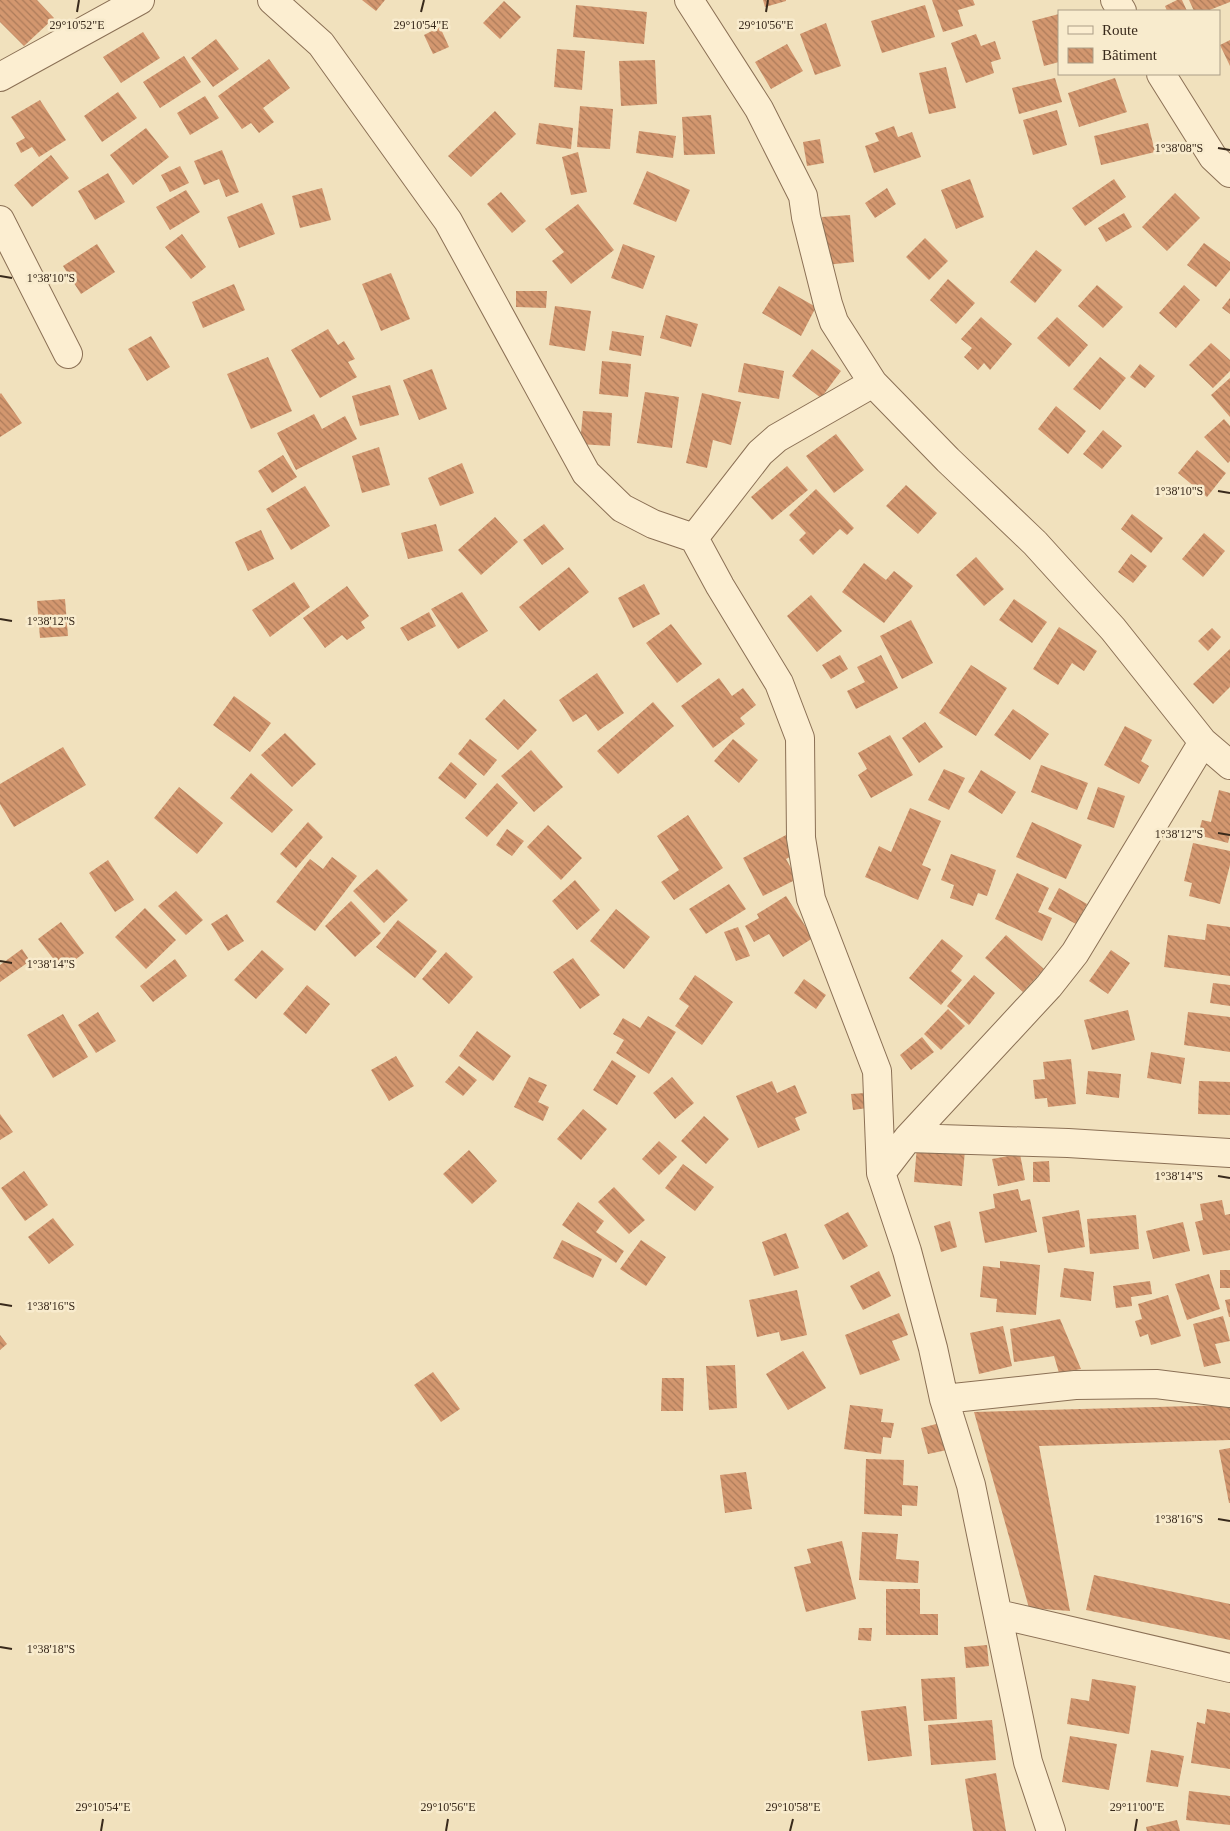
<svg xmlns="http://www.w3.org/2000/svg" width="1230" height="1831" viewBox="0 0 1230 1831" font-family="'Times New Roman',serif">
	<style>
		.building { fill: url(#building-back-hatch) }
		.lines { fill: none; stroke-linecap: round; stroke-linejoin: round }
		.minor-casing { stroke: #8b7055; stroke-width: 30 }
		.minor { stroke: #fceed1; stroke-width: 28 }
		.ticks { fill: none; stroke: #38291b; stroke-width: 2 }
		.ticks-label { font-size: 12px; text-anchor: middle; fill: #38291b; stroke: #f8ebcd; stroke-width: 5; stroke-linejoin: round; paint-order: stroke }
	</style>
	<defs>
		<pattern id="building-back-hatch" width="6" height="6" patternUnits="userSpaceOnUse" patternTransform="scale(1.25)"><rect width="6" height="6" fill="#d3976f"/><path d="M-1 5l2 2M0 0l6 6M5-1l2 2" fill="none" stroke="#ac7b5a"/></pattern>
	</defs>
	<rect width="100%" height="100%" fill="#f1e1bd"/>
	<path class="building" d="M0,0h37l17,18 -30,28 -24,-24z
		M362,0h23l-9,11z
		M763,0h23v1l-21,6z
		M932,0h41l2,5 -17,5 5,16 -20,6z
		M1177,0h5l5,11h-20l-2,-5z
		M1189,0h41v2l-23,9h-13z
		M504,1l17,16 -21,22 -17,-16z
		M576,5l71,7 -3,32 -71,-7z
		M925,5l10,32 -53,16 -11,-32z
		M1059,14v48l-15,4 -12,-45z
		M826,23l15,43 -26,9 -15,-41z
		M440,27l9,20 -16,7 -9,-19z
		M143,32l17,26 -39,25 -18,-26z
		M976,34l5,12 14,-5 6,18 -10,3 3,11 -28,10 -15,-40z
		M216,39l23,30 -26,18 -22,-29z
		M1230,40v26l-10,-21z
		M787,44l16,27 -32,18 -16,-27z
		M557,49l28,2 -3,39 -28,-3z
		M184,56l17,26 -41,26 -17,-26z
		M269,59l21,29 -27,20 11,14 -15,11 -8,-10 -9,6 -24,-33z
		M655,60l2,44 -36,2 -2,-45z
		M946,67l10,41 -27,6 -10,-41z
		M1055,78l7,24 -43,12 -7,-26z
		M1115,78l12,34 -48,15 -11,-34z
		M118,92l19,26 -35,24 -18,-26z
		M205,96l14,22 -29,17 -13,-22z
		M40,100l26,40 -27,17 -7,-10 -11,6 -5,-10 9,-5 -14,-21z
		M580,106l33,3 -3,40 -33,-2z
		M1057,110l10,35 -34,10 -10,-35z
		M495,111l21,23 -45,43 -23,-21z
		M711,115l4,39 -31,1 -2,-38z
		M539,123l34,5 -2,21 -35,-5z
		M1148,123l7,29 -54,13 -7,-29z
		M894,126l4,11 14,-5 9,25 -47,16 -9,-27 14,-5 -4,-8z
		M146,128l23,29 -36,28 -23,-30z
		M639,131l37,5 -3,22 -37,-5z
		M820,139l4,24 -17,3 -4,-24z
		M222,150l17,42 -13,5 -7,-18 -15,6 -10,-24z
		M578,152l9,40 -16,3 -9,-38z
		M51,155l18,23 -37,29 -18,-22z
		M180,166l9,17 -19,9 -9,-17z
		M647,171l43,19 -14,32 -43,-18z
		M108,173l17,29 -30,18 -17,-29z
		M970,179l14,38 -28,12 -15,-39z
		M1114,179l12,18 -41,29 -13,-18z
		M322,188l9,32 -31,8 -8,-32z
		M887,188l9,16 -21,14 -10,-15z
		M186,190l14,22 -30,18 -14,-23z
		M501,192l25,29 -14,12 -25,-29z
		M1175,193l25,25 -33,33 -25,-24z
		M262,203l13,31 -36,14 -12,-31z
		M578,204l36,46 -43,34 -19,-23 12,-9 -19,-23z
		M1124,213l8,14 -26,15 -8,-14z
		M850,215l4,47 -28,3 -4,-48z
		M182,234l24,33 -15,12 -26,-32z
		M925,238l23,23 -19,19 -23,-23z
		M1204,243l26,19v8l-14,17 -29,-22z
		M97,244l18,28 -34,22 -18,-28z
		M623,244l32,12 -12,33 -32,-11z
		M1036,250l26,20 -27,33 -25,-21z
		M391,273l19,46 -29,12 -19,-47z
		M948,279l27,24 -19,21 -26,-24z
		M234,284l11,26 -42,18 -11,-26z
		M1097,285l26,22 -20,21 -25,-22z
		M1184,285l16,15 -24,28 -17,-15z
		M779,286l37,21 -15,29 -39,-23z
		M516,291h31l-1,17 -30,-1z
		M1230,298v16l-8,-6z
		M555,306l36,5 -6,40 -36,-6z
		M666,315l32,9 -7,23 -31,-9z
		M981,317l31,27 -22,26 -6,-7 -6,7 -14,-13 8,-9 -11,-9z
		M1057,317l31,28 -19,22 -32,-29z
		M328,329l10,16 6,-4 11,18 -7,3 9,15 -37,21 -29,-48z
		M612,331l32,5 -3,20 -32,-6z
		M151,336l19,31 -23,14 -19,-32z
		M1211,343l19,17v11l-17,17 -24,-23z
		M812,349l29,22 -20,27 -29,-22z
		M268,357l24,54 -41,18 -24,-55z
		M1100,357l26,21 -26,32 -27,-21z
		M602,361l29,3 -3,33 -29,-3z
		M744,363l40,8 -5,28 -41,-7z
		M1140,364l15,12 -10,12 -15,-11z
		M432,369l15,40 -28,11 -16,-40z
		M1230,378v39l-19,-22z
		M390,385l9,30 -39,11 -8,-30z
		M645,392l34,5 -7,51 -35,-5z
		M1,393l21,30 -22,14v-43z
		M702,393l39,9 -10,43 -18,-5 -6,28 -21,-5z
		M1056,406l30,25 -18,23 -30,-25z
		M583,411l29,2 -2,33 -30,-2z
		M314,414l8,15 23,-13 12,23 -61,31 -19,-37z
		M1224,419l6,7v35l-2,2 -24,-26z
		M1103,430l19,16 -20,23 -19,-15z
		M836,434l28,36 -30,23 -28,-37z
		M379,447l11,38 -28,8 -10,-37z
		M1197,450l29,23 -19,24 -29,-24z
		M283,455l14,22 -25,16 -14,-22z
		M462,463l12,30 -34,13 -12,-28z
		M787,466l21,24 -36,30 -21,-23z
		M906,485l31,28 -19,21 -32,-28z
		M305,486l25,40 -39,24 -25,-41z
		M816,489l38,39 -7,7 -7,-6 -27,26 -14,-15 7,-7 -17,-18z
		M1132,514l31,24 -12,15 -30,-24z
		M495,517l23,25 -37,33 -23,-25z
		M436,524l7,27 -35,8 -7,-26z
		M544,524l20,25 -22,16 -19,-25z
		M261,530l13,29 -26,12 -13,-29z
		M1204,533l21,18 -22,26 -21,-18z
		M1131,554l16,12 -14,17 -15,-11z
		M976,557l28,32 -20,17 -28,-31z
		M864,563l22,17 8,-9 19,15 -29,37 -42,-31z
		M569,567l20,25 -50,39 -20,-24z
		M294,582l16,25 -40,30 -18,-27z
		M644,584l16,30 -27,14 -15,-30z
		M347,586l22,30 -8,6 4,6 -18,12 -5,-5 -17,13 -22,-30z
		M462,592l26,39 -30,18 -27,-40z
		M811,595l31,36 -25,21 -30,-36z
		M65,599l3,37 -28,2 -3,-37z
		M1014,599l33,23 -15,21 -33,-23z
		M429,612l7,14 -28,15 -8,-13z
		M911,620l22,43 -31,16 -22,-43z
		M671,624l31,40 -25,19 -31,-40z
		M1059,627l38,24 -13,20 -12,-8 -14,22 -25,-16z
		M1212,628l9,9 -13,14 -10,-10z
		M1230,649v38l-17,17 -20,-20z
		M840,655l8,14 -17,10 -9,-14z
		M881,655l17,33 -42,21 -9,-18 18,-9 -8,-15z
		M971,665l36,23 -31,48 -37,-23z
		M597,673l27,40 -26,18 -12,-17 -13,8 -14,-22z
		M719,678l13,18 11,-8 13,17 -16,13 5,6 -32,24 -32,-42z
		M234,696l37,27 -21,29 -37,-27z
		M504,699l33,31 -19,20 -33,-31z
		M653,702l21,24 -56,48 -21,-23z
		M1013,709l36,25 -19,26 -36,-25z
		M925,722l18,25 -24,16 -17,-25z
		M1125,726l27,14 -11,21 8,5 -10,18 -35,-19z
		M285,733l31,31 -24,23 -31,-32z
		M890,735l23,40 -42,23 -13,-23 9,-6 -9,-16z
		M470,739l27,21 -13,16 -26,-22z
		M733,739l25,21 -19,23 -25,-22z
		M63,747l23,38 -72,42 -14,-23v-20z
		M531,750l32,37 -29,25 -33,-36z
		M451,762l26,22 -12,15 -27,-21z
		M1041,765l47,18 -11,27 -46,-18z
		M944,769l21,9 -16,32 -21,-10z
		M981,770l35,22 -14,22 -34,-22z
		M251,773l42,37 -21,23 -42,-35z
		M497,783l21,20 -31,34 -22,-19z
		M179,787l44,36 -26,31 -43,-36z
		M1098,787l27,9 -11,32 -27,-9z
		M1219,790l11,3v42l-2,8 -30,-8 4,-15 9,2z
		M910,808l31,13 -19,44 9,4 -13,31 -53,-23 14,-31 12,6z
		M688,815l35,53 -49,32 -13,-18 18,-12 -22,-34z
		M308,822l15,15 -27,31 -16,-14z
		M1032,822l50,23 -16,34 -50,-22z
		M548,825l34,33 -21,22 -34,-33z
		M507,829l17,12 -12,15 -16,-11z
		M786,835l10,19 -10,5 11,20 -34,17 -20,-38z
		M1193,843l37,8v14l-10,39 -31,-8 3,-13 -8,-2z
		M951,854l45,16 -9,26 -9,-3 -5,13 -23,-8 4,-13 -13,-5z
		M332,857l25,19 -42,55 -39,-29 34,-43 13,10z
		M108,860l26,40 -19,12 -26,-39z
		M377,869l31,31 -24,23 -31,-32z
		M1017,873l32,15 -11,24 14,6 -10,23 -47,-22z
		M575,880l25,30 -23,20 -25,-29z
		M729,884l17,25 -40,25 -17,-25z
		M1059,888l28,16 -11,20 -28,-15z
		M176,891l27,29 -17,15 -28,-29z
		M786,896l27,42 -30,19 -14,-23 -15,8 -9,-16 14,-8 -2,-4z
		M351,901l30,32 -26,24 -30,-31z
		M145,908l31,32 -30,29 -31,-32z
		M616,909l34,28 -26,32 -34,-28z
		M227,914l17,27 -16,10 -17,-27z
		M398,920l39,31 -22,27 -39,-31z
		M61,922l23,31 -22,17 -24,-31z
		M1207,924l23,3v49l-66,-9 4,-32 37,5z
		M738,927l12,29 -14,5 -12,-29z
		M1006,935l38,34 -21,23 -38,-34z
		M942,939l21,17 -12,15 11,9 -21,25 -32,-27z
		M22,949l8,12 -30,21v-17z
		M262,950l22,19 -28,30 -22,-19z
		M1111,950l19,13 -22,31 -19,-13z
		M446,952l27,25 -24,27 -27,-25z
		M573,958l27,37 -20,14 -27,-37z
		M175,959l12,17 -34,26 -13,-16z
		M695,975l38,27 -31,43 -27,-19 14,-20 -10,-7z
		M974,975l21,18 -26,32 -22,-19z
		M804,979l22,16 -10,14 -22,-16z
		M1213,983l17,2v21l-20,-3z
		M307,985l23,19 -24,30 -23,-20z
		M948,1009l17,17 -24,24 -17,-16z
		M1128,1010l7,30 -43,10 -8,-30z
		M98,1012l18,29 -20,12 -18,-28z
		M1188,1012l42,5v35l-46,-7z
		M63,1014l25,43 -35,21 -26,-43z
		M648,1016l28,16 -27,42 -33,-21 8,-13 -11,-6 10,-16 17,10z
		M477,1031l34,25 -18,25 -34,-25z
		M922,1037l12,15 -23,18 -11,-15z
		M1151,1052l34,6 -4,26 -34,-6z
		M396,1056l18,30 -25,15 -18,-31z
		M1071,1059l5,45 -28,3 -1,-9 -12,1 -2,-19 12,-1 -2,-17z
		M612,1060l24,16 -19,29 -24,-15z
		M459,1066l18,14 -14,16 -18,-14z
		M1088,1071l33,3 -2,24 -33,-4z
		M529,1077l18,8 -9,17 11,5 -6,14 -29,-14z
		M672,1077l22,26 -19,16 -22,-26z
		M772,1081l5,12 18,-8 12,28 -12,5 5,12 -42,18 -22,-52z
		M1199,1081l31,1v33l-32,-1z
		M865,1093l2,15 -14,2 -2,-16z
		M583,1109l24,20 -26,31 -24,-21z
		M0,1114l13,18 -13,8z
		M704,1116l25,23 -23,25 -25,-23z
		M659,1141l18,16 -18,18 -17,-16z
		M917,1146l48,4 -3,36 -48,-4z
		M469,1150l28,31 -25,23 -29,-30z
		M1020,1154l5,26 -27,6 -6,-27z
		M1049,1161l1,21h-17v-20z
		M683,1164l31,23 -19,24 -30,-23z
		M24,1171l24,34 -23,16 -24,-33z
		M614,1187l31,33 -16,14 -31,-32z
		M1018,1189l3,12 9,-2 7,33 -52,11 -6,-31 16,-4 -2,-14z
		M1222,1200l3,15 5,-1v36l-27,5 -8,-33 8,-2 -3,-16z
		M578,1202l26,19 -8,11 28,19 -8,12 -54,-38z
		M1079,1210l6,37 -37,6 -6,-36z
		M848,1212l20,34 -25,14 -19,-35z
		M1136,1215l3,34 -49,5 -3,-35z
		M53,1218l21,27 -25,19 -21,-27z
		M950,1221l7,26 -16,5 -7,-26z
		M1183,1222l7,29 -37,8 -7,-28z
		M786,1233l13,35 -25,8 -12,-34z
		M562,1240l40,19 -9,19 -40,-20z
		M641,1240l25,17 -20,29 -26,-17z
		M1000,1261l40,4 -4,50 -40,-3 1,-13 -17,-2 3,-31 17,2z
		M1064,1268l30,4 -3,29 -31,-4z
		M1220,1270h10v18h-10z
		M879,1271l12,25 -28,14 -13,-24z
		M1209,1274l11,35 -33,11 -12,-36z
		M1150,1281l2,13 -21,3 1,9 -16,2 -3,-22z
		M797,1290l10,45 -26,6 -2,-9 -22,5 -8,-37z
		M1168,1295l13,41 -30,9 -3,-11 -8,3 -5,-16 7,-2 -4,-15z
		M1230,1299v18h-1l-4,-17z
		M899,1313l9,22 -16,6 8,19 -40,15 -15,-40z
		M1223,1316l7,25 -15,3 6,19 -17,4 -11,-43z
		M1060,1319l21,50 -22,4 -5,-17 -40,6 -4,-33z
		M1003,1326l9,40 -33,8 -9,-41z
		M0,1335l7,9 -7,6z
		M803,1351l23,37 -38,22 -22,-36z
		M735,1365l2,43 -28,2 -3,-44z
		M433,1372l27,37 -19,13 -27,-37z
		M662,1378h22l-1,33h-22z
		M850,1405l33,4 -2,13 13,1 -3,15 -8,-1 -2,17 -37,-5z
		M1230,1405v35l-191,6 31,165 -41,-3 -55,-196z
		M940,1423l7,27 -19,4 -7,-26z
		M1230,1448v55h-1l-10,-53z
		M866,1459l38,1 -1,25 15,1 -1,20 -15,-1v11l-38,-2z
		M746,1472l6,37 -27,4 -5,-38z
		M862,1532l36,2 -2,25 23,2 -1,22 -59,-3z
		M842,1541l14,58 -50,13 -12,-45 17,-4 -4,-14z
		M1094,1575l136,29v36l-144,-30z
		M886,1589h34v25h18v21h-52z
		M859,1628h13l-1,13 -13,-1z
		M987,1645l2,21 -23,2 -2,-21z
		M955,1677l2,42 -33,2 -3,-42z
		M1092,1679l44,7 -7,48 -62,-10 4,-26 18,3z
		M906,1706l6,50 -44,5 -7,-50z
		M1207,1709l23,4v56l-39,-6 6,-41 8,2z
		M992,1720l4,40 -65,5 -3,-40z
		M1070,1736l47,8 -8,46 -47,-8z
		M1151,1750l33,6 -6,31 -32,-5z
		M996,1773l10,58h-33l-8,-52z
		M1189,1791l41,5v29l-44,-5z
		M1177,1820l3,11h-33l-1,-4z"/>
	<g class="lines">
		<g class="minor-casing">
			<path id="minor" d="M272,0l49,44 127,177 138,252 36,35 31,16 41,14 26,48 59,97 21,55 1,100 10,61 66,172 4,102 26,78 26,97 11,51 27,86 57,277 23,69
				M689,0l70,109 44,87 3,21 22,87 6,18 39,61 75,77 87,83 78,86 90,113 -128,211 -26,33 -141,152 -27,35
				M1115,0l7,11
				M1161,74l52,83 17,16
				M0,77l140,-77
				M0,220l68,134
				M694,538l66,-85 17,-15 96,-55
				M1203,742l27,23
				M908,1138l160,5 162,10
				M944,1399l131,-14 81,-1 74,9
				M998,1614l232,54"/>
		</g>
		<use href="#minor" class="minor"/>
	</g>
	<path class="ticks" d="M77,12l2,-12M421,12l3,-12M766,12l2,-12M1218,148l12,2M0,276l12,2M1218,491l12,2M0,619l12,2M1218,833l12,2M0,961l12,2M1218,1176l12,2M0,1304l12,2M1218,1519l12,2M0,1647l12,2M101,1831l2,-12M446,1831l2,-12M790,1831l3,-12M1135,1831l2,-12"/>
	<g class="ticks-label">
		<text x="421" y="29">29°10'54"E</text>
		<text x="766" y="29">29°10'56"E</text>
		<text x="77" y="29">29°10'52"E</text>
		<text x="1179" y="152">1°38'08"S</text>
		<text x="51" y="282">1°38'10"S</text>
		<text x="1179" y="495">1°38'10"S</text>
		<text x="51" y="625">1°38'12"S</text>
		<text x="1179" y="838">1°38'12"S</text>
		<text x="51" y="968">1°38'14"S</text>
		<text x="1179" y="1180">1°38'14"S</text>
		<text x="51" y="1310">1°38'16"S</text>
		<text x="1179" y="1523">1°38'16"S</text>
		<text x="51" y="1653">1°38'18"S</text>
		<text x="103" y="1811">29°10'54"E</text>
		<text x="448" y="1811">29°10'56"E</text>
		<text x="793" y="1811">29°10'58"E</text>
		<text x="1137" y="1811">29°11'00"E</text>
	</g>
	<rect x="1058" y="10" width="162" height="65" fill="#f8ebcd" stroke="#ab9d86"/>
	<rect x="1068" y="26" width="25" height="8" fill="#fceed1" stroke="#ab9d86"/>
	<text x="1102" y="35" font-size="15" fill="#38291b">Route</text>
	<rect x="1068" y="48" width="25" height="15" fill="url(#building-back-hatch)" stroke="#ab9d86"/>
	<text x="1102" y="60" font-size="15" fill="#38291b">Bâtiment</text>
</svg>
